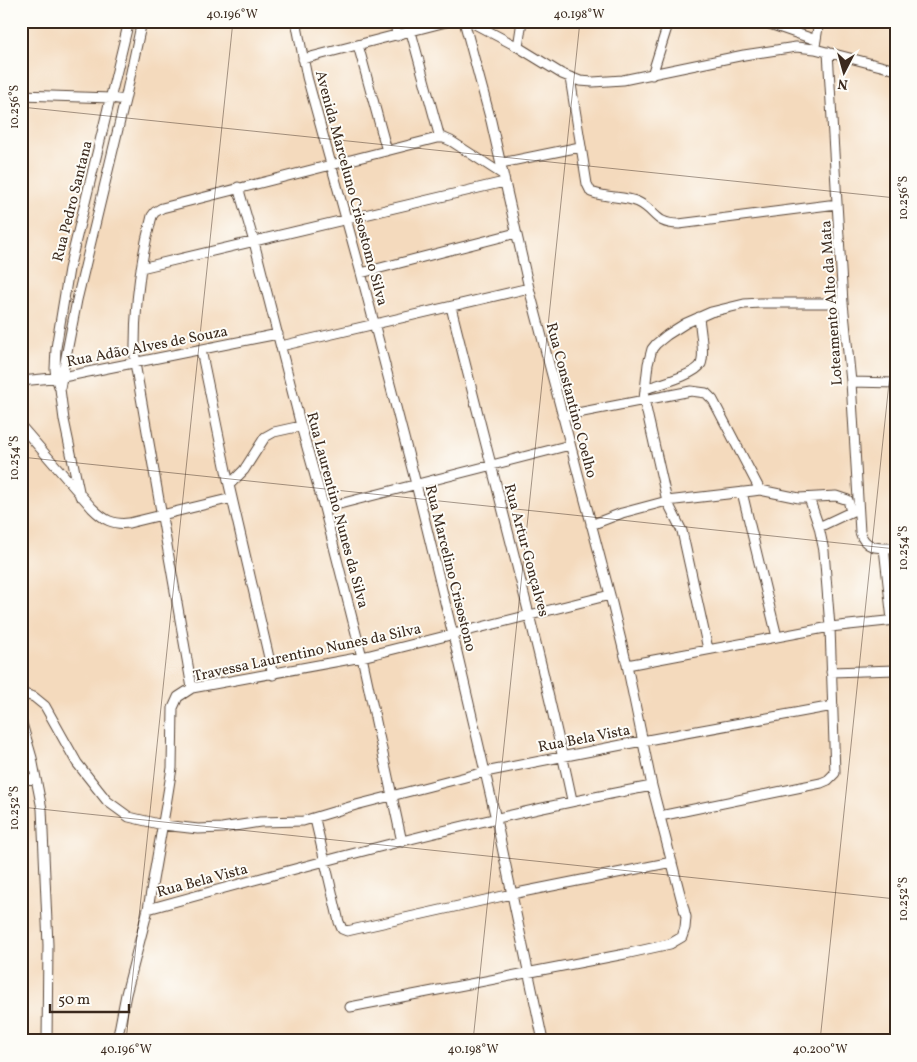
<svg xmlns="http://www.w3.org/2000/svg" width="917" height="1062" viewBox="0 0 917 1062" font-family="Vollkorn,serif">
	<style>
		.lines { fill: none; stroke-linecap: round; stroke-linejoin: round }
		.minor-casing { stroke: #574436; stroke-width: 11 }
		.minor { stroke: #fff; stroke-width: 9 }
		.ticks { fill: none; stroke: #3b2a1e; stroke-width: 1; stroke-opacity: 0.45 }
		.labels { text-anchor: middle; stroke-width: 4; stroke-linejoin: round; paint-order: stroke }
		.street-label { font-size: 15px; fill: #3b2a1e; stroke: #fdfcf7 }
		.neatline { fill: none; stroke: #3b2a1e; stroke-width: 2 }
		.ticks-label { font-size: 12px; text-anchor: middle; fill: #3b2a1e }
	</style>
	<rect width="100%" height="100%" fill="#fdfcf7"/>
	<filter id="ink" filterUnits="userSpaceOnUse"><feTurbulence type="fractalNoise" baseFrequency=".02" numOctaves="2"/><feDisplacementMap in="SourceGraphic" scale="10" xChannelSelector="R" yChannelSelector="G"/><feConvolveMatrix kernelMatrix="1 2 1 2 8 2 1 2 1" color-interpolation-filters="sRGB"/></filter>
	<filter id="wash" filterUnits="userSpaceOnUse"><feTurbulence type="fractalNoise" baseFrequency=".0096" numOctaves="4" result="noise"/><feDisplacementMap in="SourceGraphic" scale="20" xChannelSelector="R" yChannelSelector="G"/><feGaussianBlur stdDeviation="1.12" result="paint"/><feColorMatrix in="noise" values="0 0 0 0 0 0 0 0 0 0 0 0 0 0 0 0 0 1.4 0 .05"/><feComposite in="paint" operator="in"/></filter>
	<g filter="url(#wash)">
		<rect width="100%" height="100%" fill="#f4dabd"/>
	</g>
	<g filter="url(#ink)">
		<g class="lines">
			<g class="minor-casing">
				<path id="minor" d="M296,21l11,56 54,196 55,211 37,151 43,184 47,222
					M395,21l2,15
					M469,21l49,26 44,27 18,7 13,1 30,-2 121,-25 52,-8 19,2 81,21
					M761,21l55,19
					M411,32l29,106
					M358,45l29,106
					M815,46l4,-25
					M518,47l4,-26
					M828,52l15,251 8,79 9,150c5,18 20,16 36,16
					M303,59l147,-38
					M652,75l17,-54
					M570,78l17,106 4,8 3,1c14,5 31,3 44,9 19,9 16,22 41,22l158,-20
					M21,95l90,3 14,2
					M501,163l79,-16
					M238,187l16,55 47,184 23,82 38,149 40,185
					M141,268l363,-86
					M361,273l155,-40
					M451,307c41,165 86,328 121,493
					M281,346l248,-58
					M201,350l28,135 44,190
					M21,381l42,-4 215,-43
					M851,382l45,1
					M60,388l17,-88 48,-200 17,-79
					M645,389c11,-4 51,-14 56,-25 4,-10 -1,-35 -2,-47
					M562,416l129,-25 15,2 7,7 47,90
					M21,426l71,82c12,12 21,17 37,15l103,-25
					M229,485l15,-15 21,-33 9,-5 27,-6
					M742,492l35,145
					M80,496l-16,-76 -4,-31 -4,-11 -1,-9 1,-21 13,-79 60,-248
					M324,508l246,-63
					M591,525l31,-12 45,-12 86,-10 7,-1 39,8 37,-2 12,4 3,12
					M819,527l36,-17
					M884,548l8,72
					M708,649l-26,-118 -15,-30 -23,-102 4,-35 4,-15 4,-5 11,-9 19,-12 25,-11 33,-8 16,-1h83
					M627,665l203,-38 66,-7
					M831,672l65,-2
					M192,688l-57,-325c-1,-50 4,-99 17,-147l3,-4 7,-4 275,-70h7l7,3 51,33
					M21,693l13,4 11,9 32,57 30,38 22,16 34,8 35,4 24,-1 38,-6 43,-1 53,-16 129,-33 157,-31 191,-35
					M21,720l11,38 10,51 6,136 -1,96
					M21,780l15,-1
					M660,816l161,-33 7,-3 7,-7 -5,-146 -6,-76 -5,-24 -10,-29
					M315,819l24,103 3,7 5,2 165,-37 160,-32
					M148,909c167,-46 334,-92 504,-123
					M350,1007l275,-53 45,-10 12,-7 3,-9 1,-11 -34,-131 -25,-121 -17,-70 -81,-307 -38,-167 -27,-100
					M117,1041l9,-47 22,-85 18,-104 6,-37 1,-60 5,-11 14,-9 170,-31 248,-62"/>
			</g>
			<use href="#minor" class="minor"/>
		</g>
	</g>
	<path class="ticks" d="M21,107l875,91M21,457l875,92M21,807l875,92M126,1041l107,-1020M473,1041l107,-1020M820,1041l76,-725"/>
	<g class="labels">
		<g class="street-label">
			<text transform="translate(352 188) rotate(75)" y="5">Avenida Marceluno Crisostomo Silva</text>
			<text transform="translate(72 201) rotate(-76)" y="5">Rua Pedro Santana</text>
			<text transform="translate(831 303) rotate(-94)" y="5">Loteamento Alto da Mata</text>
			<text transform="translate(147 346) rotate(-11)" y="5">Rua Adão Alves de Souza</text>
			<text transform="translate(572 400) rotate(75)" y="5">Rua Constantino Coelho</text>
			<text transform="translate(338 510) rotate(75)" y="5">Rua Laurentino Nunes da Silva</text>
			<text transform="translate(527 550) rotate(75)" y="5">Rua Artur Gonçalves</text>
			<text transform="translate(451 568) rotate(76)" y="5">Rua Marcelino Crisostono</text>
			<text transform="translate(307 652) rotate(-12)" y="5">Travessa Laurentino Nunes da Silva</text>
			<text transform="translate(584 738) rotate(-11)" y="5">Rua Bela Vista</text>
			<text transform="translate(202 880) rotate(-15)" y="5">Rua Bela Vista</text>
		</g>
	</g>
	<rect width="917" height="1062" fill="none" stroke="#fdfcf7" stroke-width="55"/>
	<g transform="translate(844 72) rotate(186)" stroke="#fdfcf7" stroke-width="4" paint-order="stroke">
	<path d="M0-4L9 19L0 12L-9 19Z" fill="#3b2a1e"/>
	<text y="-8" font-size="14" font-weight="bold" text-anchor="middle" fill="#3b2a1e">N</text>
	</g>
	<path d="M50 1004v8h79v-8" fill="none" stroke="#3b2a1e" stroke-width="2.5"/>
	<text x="58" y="1004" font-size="15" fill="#3b2a1e" stroke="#fdfcf7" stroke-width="4" paint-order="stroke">50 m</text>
	<rect x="28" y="28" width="862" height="1006" class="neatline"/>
	<g class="ticks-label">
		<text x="232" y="18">40.196°W</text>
		<text x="579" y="18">40.198°W</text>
		<text transform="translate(14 107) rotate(-90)" y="4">10.256°S</text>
		<text transform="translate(903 198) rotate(-90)" y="4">10.256°S</text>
		<text transform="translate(14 458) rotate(-90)" y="4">10.254°S</text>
		<text transform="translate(903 548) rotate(-90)" y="4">10.254°S</text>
		<text transform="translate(14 808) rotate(-90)" y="4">10.252°S</text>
		<text transform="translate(903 899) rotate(-90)" y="4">10.252°S</text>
		<text x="126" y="1053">40.196°W</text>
		<text x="473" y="1053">40.198°W</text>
		<text x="820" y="1053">40.200°W</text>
	</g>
</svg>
